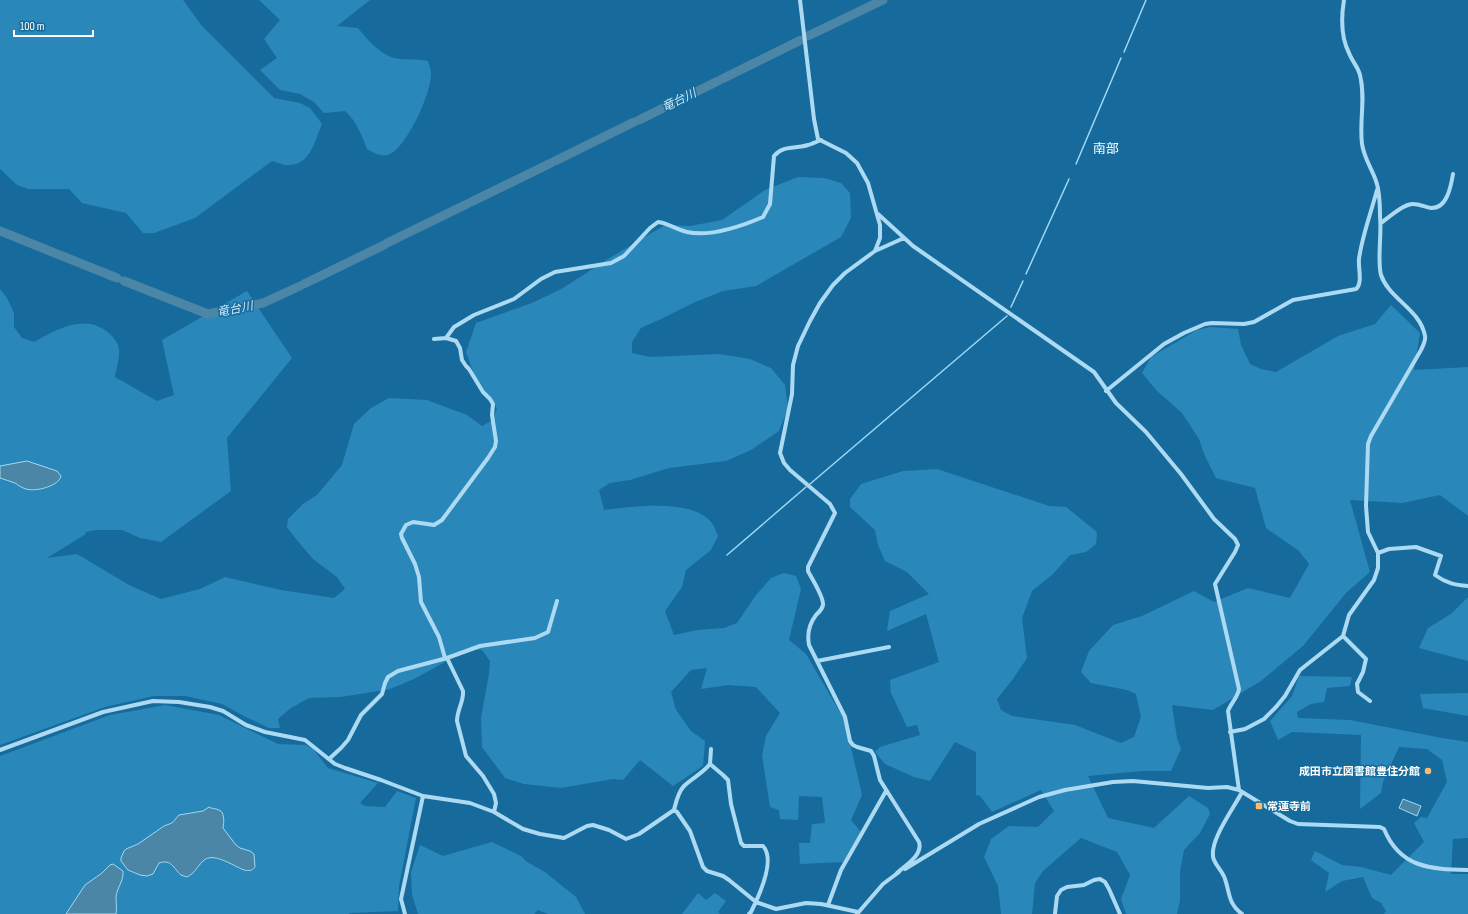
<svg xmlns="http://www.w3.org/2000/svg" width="1468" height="914" viewBox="0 0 1468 914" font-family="'Sofia Sans Condensed','Noto Sans JP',sans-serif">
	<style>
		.green { fill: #2a87ba }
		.water { fill: #4c86a7; stroke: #9fd8f5 }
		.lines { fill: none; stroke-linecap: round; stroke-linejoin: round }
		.stream { stroke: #9fd8f5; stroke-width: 1.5 }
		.river { stroke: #4c86a7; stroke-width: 9 }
		.street { stroke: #addaf3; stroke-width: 4 }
		.poi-dot { fill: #ffb96e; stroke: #166b9c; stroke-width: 1.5 }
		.labels { text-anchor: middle; stroke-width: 3; stroke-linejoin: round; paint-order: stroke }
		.poi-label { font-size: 11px; font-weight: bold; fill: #fff; stroke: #166b9c; text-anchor: end }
		.water-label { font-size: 12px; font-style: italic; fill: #c7e9fa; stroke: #166b9c }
		.quarter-label { font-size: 13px; fill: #fff; stroke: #166b9c }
	</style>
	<rect width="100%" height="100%" fill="#166b9c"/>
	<path class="green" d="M0,0h183l19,26 72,72 26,5 10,5 12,16c-8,19 -12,43 -37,41 -4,-1 -9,-3 -13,-4l-77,57 -41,15h-11l-17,-20 -44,-10 -13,-14h-41l-11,-4 -17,-16z
		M259,0h111l-33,26 21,2c9,11 19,23 33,29 11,4 25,1 37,4 1,4 3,8 3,12 1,19 -24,73 -41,81 -8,4 -16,-1 -23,-5 -5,-13 -11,-29 -22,-38l-21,2 -10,-11 -14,-8 -20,-4 -20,-20 17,-12 -13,-19 16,-19z
		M798,177l26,1 17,5 9,10 1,25 -10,19 -85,49 -33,5 -30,12 -32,16 -20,9 -9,14v11l18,4 69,-3 31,5 21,9 14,17 3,23 -9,23 -28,19 -25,11 -57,7 -39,12 -20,3 -11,7 5,20c27,-3 87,-12 107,12 3,3 5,9 7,14l-7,14 -25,20 -4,17 -17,24 9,24 23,-5 27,-2 13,-5 19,-28 15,-17 13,-5 12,3 5,13 -12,51 17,14 39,67 17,74 -11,25 10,12 -18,30 -43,2 -1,-21h11l2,-19 13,-1 -3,-26 -23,-1 -1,24 -18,-1 -1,-9 -9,-3 -8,-51 4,-20 14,-23 -24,-26 -28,-2 -27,4 6,-21 -16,2 -20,22 5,18 15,21 14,10 -2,25 -30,20 -33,-26 -17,20 -10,-1 -52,9 -37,-4 -19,-6 -23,-31 -1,-29 8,-44 1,-13 -8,-11 -18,-1 -17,12 -33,18 -24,10 -49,8 -32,1 -18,10 -13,11 2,9h-11l-23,-11 -24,-13 -37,-8h-31l-49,11 -105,38v-456l7,9 7,15v14l8,11 12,4c22,-13 53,-30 76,-8 4,4 9,10 9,16 1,8 -3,19 -4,27l42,24 17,-6 -12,-55 85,-49 45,67 -65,80 4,53 -70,51 -21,-4 -18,-8h-26l-11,2 1,2 -39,24 30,-4 52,31 32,14 39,-10 25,-12 56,13 53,8 11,-9 -8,-12 -24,-18 -17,-20 -9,-12 1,-8 15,-15 14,-9 25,-30 12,-41 17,-16 18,-10 38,2 40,15 15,11 9,-5 6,-12 -23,-35 -8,-22 10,-29 56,-20 31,-15 45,-29 57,-34 25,1 32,-6 43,-30z
		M1391,305l29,28 -6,37 54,-3v149l-28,-21 -38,8 -52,-3 20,72 -24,21 -43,53 -42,35 -48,29 -41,-5 5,33 4,11 -10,22h-29l-54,5 20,42 46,10 35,-32 19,12 2,6 -10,19 -16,17 -4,22v28l-3,14h-51l-5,-15 9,-24 -13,-23 -36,-14 -38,33 -8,12 -3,31h-31l-3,-28 -14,-29 7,-18 18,-13 29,1 16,-16 -13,-21 -49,22 -12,-16 -4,-1v-43l-21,-10 -25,39 -16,-4 -29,-13 -10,-12 5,-5 40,-12 -3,-10 -10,2 -16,-34 -1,-13 49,-18 -13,-48 -39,17 3,-20 39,-17 -22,-22 -22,-11 -7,-16 -3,-15 -25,-23v-8l11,-15 42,-13 34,-2 112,37 17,1 31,25 -1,12 -10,8 -16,3 -17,19 -21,17 -10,27 5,40 -14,21 -16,20 4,11 11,6 63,9 46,18 13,-6 7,-20 -5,-23 -9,-4 -36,-7 -10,-11 8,-21 24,-26 29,-9 52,-25 20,11 34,-14 42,10 19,-34 -10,-13 -33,-23 -11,-40 -39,-10 -11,-22 -6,-17 -17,-26 -26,-23 -14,-17 9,-16 46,-27 13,-3 28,2 3,16 9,19 11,5 15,3 62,-36 37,-12z
		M1467,598h1v63l-49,-13 9,-20 23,-14z
		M1299,676l53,1 -2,9 -23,2 -3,14 -13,2 -14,8 1,6 52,2 92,18 26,4v96l-15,1 -2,35h17v40h-84l2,-3 -5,-8 -9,-5 -9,-21 -21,4 -17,11 4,-19 -18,-13 4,-9 27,14 19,2 30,8 33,-33 -10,-19 7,-6 6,1 20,-36 -5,-22 -15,-11 -28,-2 -16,35 -2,11 -21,16 1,-74 -69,-3 -14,8 -8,-19 22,-25z
		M1468,693v23l-45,-8 -3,-14z
		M165,705l54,10 59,29 28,1 7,4 15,19 50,15 -18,20 5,3 20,1 12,-16 19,7 -17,88 -1,25 -48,2 -1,1h-349v-158l110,-41z
		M492,842l29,14 6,6 18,10 31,25 9,17h-37l-10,-4 -4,4h-116l-6,-19 -1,-23 9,-27 23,11z
		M698,893l8,7 9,-7 11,8 -8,11 2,2h-38z"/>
	<path class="water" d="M27,461l30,10 4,5c-2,10 -25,16 -35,13 -4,-1 -8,-4 -11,-6 -5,-2 -10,-3 -15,-5v-12z
		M1403,799l18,7 -4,10 -18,-8z
		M209,807c3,2 6,1 10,3 6,2 5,13 4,18l13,17 4,3 10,3 4,3 1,13c-3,4 -6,4 -11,3 -11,-4 -31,-19 -41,-9 -6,6 -8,12 -16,16l-6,-2c-8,-7 -9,-16 -22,-12l-6,11 -6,2 -7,-1 -12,-5 -7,-9v-3l3,-7 2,-2 12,-5 26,-18 8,-3 7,-8 24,-4z
		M113,864l10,7c1,10 -6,16 -7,26 0,6 1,11 0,17h-50l19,-29 17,-12 8,-8z"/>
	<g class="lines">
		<path class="stream" d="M1124,52l22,-52
			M1076,164l45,-106
			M1026,274l43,-95
			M1011,307l12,-26
			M810,484l197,-168
			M727,555l79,-68"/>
		<path class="river" d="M808,36l75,-36
			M722,79l79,-39
			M639,120l79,-39
			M555,161l79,-39
			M471,202l80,-39
			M0,231l117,47
			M387,243l80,-39
			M124,281l84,33 55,-11 37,-17
			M304,284l80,-39"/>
		<path class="street" d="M800,0l14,119 4,20 28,14 11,10 11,20 12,42v13l-5,13
			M878,214l35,32 181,126 22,31 30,29 35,42 33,45 21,20 3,6 -3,7 -20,32 24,105c-1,8 -8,14 -11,22l11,79
			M1381,223c7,-5 22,-19 32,-19 6,0 12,3 18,4 16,1 20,-22 22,-34
			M446,338l8,-11 20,-12 40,-16 27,-20 14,-7 56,-9 13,-7 26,-28 8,-6c10,1 19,8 29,10 23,5 55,-6 76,-15l7,-13 4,-48c9,-11 22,-7 34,-11 4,-1 8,-3 13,-5
			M434,339l12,-1 10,3 4,7 2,12 4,6 3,3 14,23 7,7 3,5 -1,11 4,26 -1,6 -7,11 -46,62 -8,5 -21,-3 -7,3 -5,9 1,4 13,26 4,13 2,25 18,35 6,21
			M1106,391l58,-47 20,-11 21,-9 7,-1 32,1 10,-2 39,-22 63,-11c7,-6 2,-21 3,-30 3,-23 12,-46 18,-69
			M1378,553l11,-4 27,-2 25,9 -6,19c11,8 20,10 33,11
			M1343,636l23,23 -3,13 -6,12 1,8 12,9
			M447,658l16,33c1,10 -6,19 -6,30l9,35 17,20 11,18 2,9 -2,9
			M817,661l72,-14
			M1230,732l15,-3 19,-10 12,-12 9,-11 15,-26 43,-34 6,-21 25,-35 4,-12v-15l-10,-21 -2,-26 2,-62 3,-8 50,-86c2,-4 5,-10 4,-14 -5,-27 -36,-37 -44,-61 -4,-14 1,-42 -1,-58 0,-12 0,-25 -4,-36 -4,-12 -12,-23 -14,-37 -3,-23 4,-45 -2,-69 -2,-8 -8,-14 -11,-22 -8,-16 -8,-35 -5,-53
			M711,749l-1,15 13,11 5,5 3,24 10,39 3,3h19c13,14 -5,52 -12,66l-2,2
			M0,750l103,-38 50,-11 26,1 31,5 13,4 23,14 19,7 40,8 30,24 10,4 36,12 42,16 47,7 24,9 29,17 17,5 24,4 23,-12 6,-1 16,5 17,9 13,-5 35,-24c2,-8 4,-18 10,-24 8,-8 18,-12 26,-22
			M329,759l12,-11 7,-8 13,-25 21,-21 3,-11 3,-6 10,-6 49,-13 33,-12 55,-8 13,-6 9,-31
			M1242,792c-8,16 -35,51 -28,68 3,7 9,12 11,19 5,14 3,25 17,35
			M674,810l3,2 13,19 13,36 4,4 16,5 6,4 27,22 20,7 30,-6 15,1 37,8
			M905,869l74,-45 60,-27 26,-7 48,-8 20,-1 75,7 19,-1 12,3 51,31 8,3 82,3 4,2c16,39 46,40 84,41
			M897,873c9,-8 26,-18 22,-31l-39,-62 -6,-24 -3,-5 -14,-4 -4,-2 -3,-4 -5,-24 -36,-72c-2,-11 0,-21 7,-30 3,-3 6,-5 7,-10 1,-8 -11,-26 -15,-34v-4l27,-54 -5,-9 -40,-34 -6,-7 -4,-10 12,-59 1,-29 5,-19 12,-25 10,-18 13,-18 12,-12 30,-22 29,-13
			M828,905l13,-35 45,-79
			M405,914l-4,-15 22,-103
			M857,914l26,-30 16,-12
			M1055,914l2,-18 4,-6 6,-3 17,-2 10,-5 6,-1 5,3 4,7 11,25"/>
	</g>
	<g class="poi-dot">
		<circle cx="1428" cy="771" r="4"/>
		<rect x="1255" y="802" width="8" height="8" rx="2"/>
	</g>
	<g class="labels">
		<g class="poi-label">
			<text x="1420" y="775">成田市立図書館豊住分館</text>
			<text x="1267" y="810" text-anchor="start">常蓮寺前</text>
		</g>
		<g class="water-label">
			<text transform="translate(679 100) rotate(-26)" y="4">竜台川</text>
			<text transform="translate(235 309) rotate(-11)" y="4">竜台川</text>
		</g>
		<g class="quarter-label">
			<text x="1106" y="153">南部</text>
		</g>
	</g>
	<path d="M14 30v6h79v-6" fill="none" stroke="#ffffff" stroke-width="2"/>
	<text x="20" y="30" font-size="12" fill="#ffffff" stroke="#166b9c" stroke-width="3" paint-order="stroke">100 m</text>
</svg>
